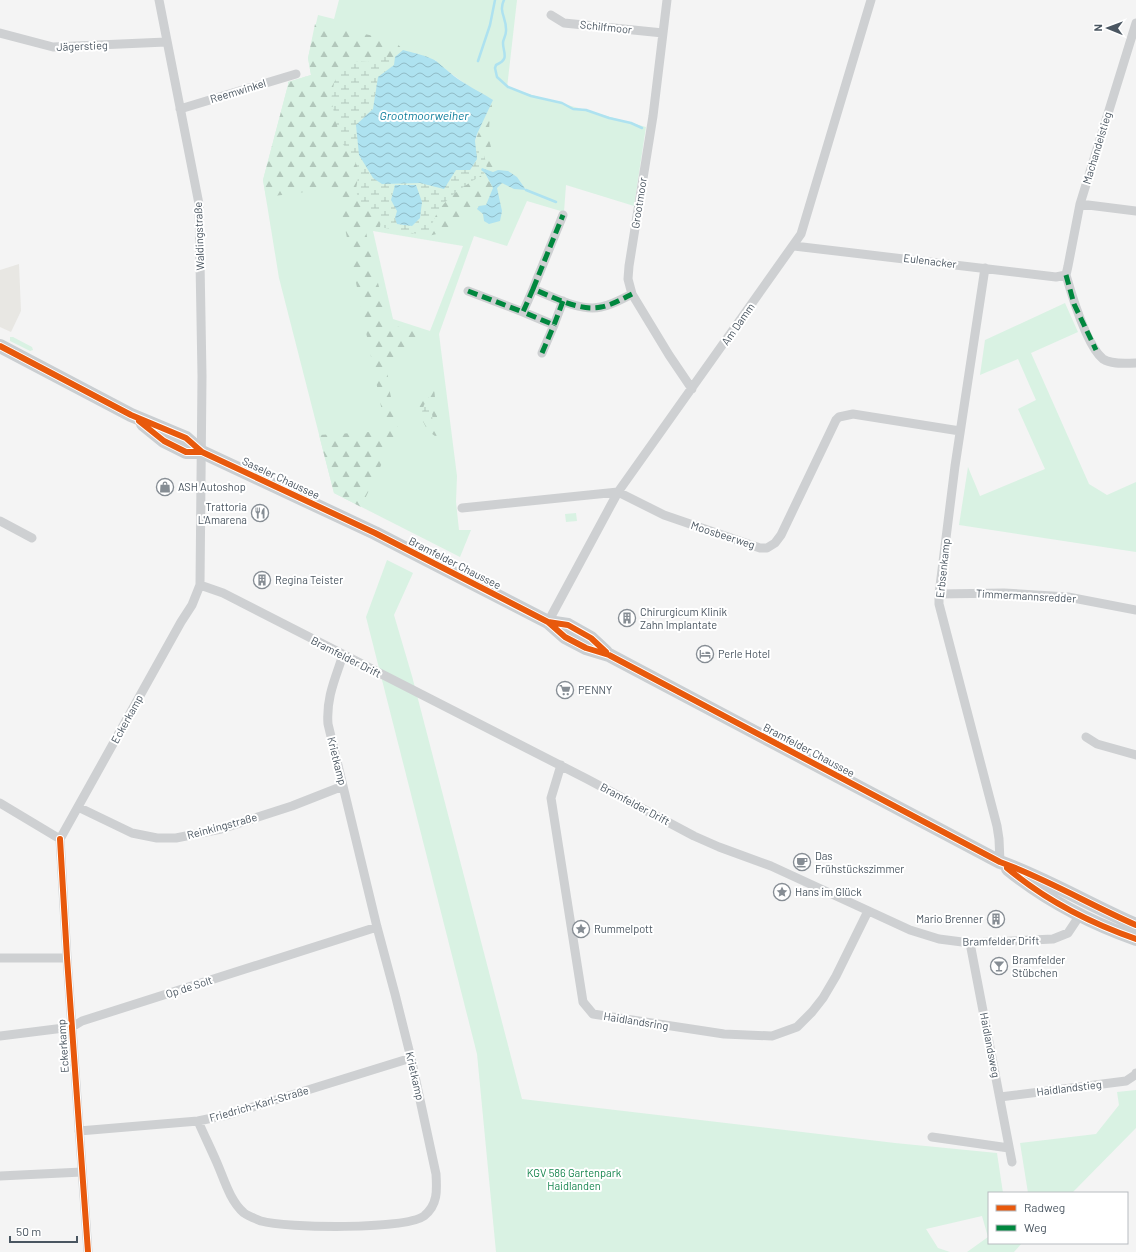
<svg xmlns="http://www.w3.org/2000/svg" width="1136" height="1252" viewBox="0 0 1136 1252" font-family="Barlow,sans-serif">
	<style>
		.commercial { fill: #e8e7e3 }
		.green { fill: #d9f2e3; fill-rule: evenodd }
		.forest { fill: url(#forest-firs) }
		.wetland { fill: url(#wetland-marsh); fill-rule: evenodd }
		.water { fill: url(#water-waves) }
		.lines { fill: none; stroke-linecap: round; stroke-linejoin: round }
		.stream { stroke: #aee2f0; stroke-width: 2.5 }
		.minor { stroke: #ced0d2; stroke-width: 9 }
		.primary { stroke: #caced1; stroke-width: 14 }
		.quiet { stroke: #00873e; stroke-width: 5; stroke-dasharray: 10 5; stroke-linecap: butt }
		.cycleway-casing { stroke: #fff; stroke-width: 8 }
		.cycleway { stroke: #e8590c; stroke-width: 6 }
		.labels { text-anchor: middle; stroke-width: 4; stroke-linejoin: round; paint-order: stroke }
		.street-label { font-size: 11px; fill: #4a5661; stroke: #fff }
		.poi-label { font-size: 11px; fill: #4a5661; stroke: #fff; text-anchor: start }
		.park-label { font-size: 11px; fill: #17864f; stroke: #fff }
		.water-label { font-size: 12px; font-style: italic; fill: #0c7c9b; stroke: #fff }
	</style>
	<defs>
		<pattern id="forest-firs" width="22" height="20" patternUnits="userSpaceOnUse"><rect width="22" height="20" fill="#d9f2e3"/><path d="M5 1l3.5 6h-7zM16 11l3.5 6h-7z" fill="#b2c7bb"/></pattern>
		<pattern id="wetland-marsh" width="20" height="14" patternUnits="userSpaceOnUse"><rect width="20" height="14" fill="#d9f2e3"/><path d="M1 5h8M5 5V1M11 12h8M15 12V8" fill="none" stroke="#b2c7bb"/></pattern>
		<pattern id="water-waves" width="16" height="10" patternUnits="userSpaceOnUse"><rect width="16" height="10" fill="#aee2f0"/><path d="M0 5q4-4 8 0t8 0" fill="none" stroke="#90bac6"/></pattern>
	</defs>
	<rect width="100%" height="100%" fill="#f4f4f4"/>
	<path class="commercial" d="M19,264l2,47 -10,21 -11,-5v-57z"/>
	<path class="green" d="M339,0h178l-10,88 139,39 -12,79 -68,-21 -2,27 -37,-11 -20,45 -33,-10 -35,98 18,142 -1,26 3,28h12l-11,27 -126,-64 -55,-215 -16,-98 25,-95v-3l23,-7 -3,-17 10,-43 16,4zM435,60l4,5 28,20 10,49 -7,36 -50,13h-29zM373,231l90,15 -33,85 -37,-12z
		M1065,303l13,29 -47,21 58,131 18,11 29,-13v70l-177,-27 9,-58 12,29 65,-27 -27,-60 18,-9 -18,-41 -38,16 5,-35z
		M10,337h3l19,10 1,3 -3,1 -20,-10z
		M576,513l1,8 -11,1 -1,-8z
		M387,560l26,13 -19,42 18,61 110,423 373,44 102,10 6,40h-14v50h33l-8,9h-47l21,-15 -6,-21 -56,13 12,19 12,4h-454l-19,-198 -111,-437z
		M1136,1090v38l-64,65h-44l-8,-50 76,-9 23,-29 -2,-13z"/>
	<path class="forest" d="M315,24l79,16 9,10 -8,7 -13,127 38,-1 23,6 32,-48 18,-41c-3,19 -9,42 4,59 3,4 7,8 11,12l-10,-1 -4,2 -7,-2 -2,3 8,15 -7,17 -7,1 -2,3 -10,4 -11,7 -11,12 -17,4 -60,-10h-2l-1,2 23,97 23,4 10,8c0,1 0,6 -1,7 -2,8 -24,7 -30,19 -7,17 5,44 8,62l-1,7 -36,75 -27,-14 -15,-58 67,-4 -40,-198 -10,-45 -70,9 -3,-17 25,-95v-3l23,-7 -3,-17z
		M432,384l2,4 5,47 -4,1 -7,-5 -10,-19c2,-9 5,-23 14,-28z"/>
	<path class="wetland" d="M381,57h14l-1,8 -16,12 -5,32 -17,16 26,59 38,-1 24,6 12,-19h14l7,-11 -2,-18c8,6 11,19 12,29l-4,1 2,2c-17,11 -37,22 -48,40 -4,7 -6,15 -9,23l-48,-9 1,-8 -4,-5 -14,-8 -5,-7 -2,-10 3,-18 -6,-15 -12,-14 -10,-42 3,-17 6,-12 6,-5 7,-5 15,1zM395,185l24,11 3,6 -27,16 2,-7 -6,-11z
		M429,397l3,15 1,16 -11,-16 2,-7z"/>
	<path class="water" d="M403,50c8,2 28,7 33,11 10,8 19,17 30,23 9,6 18,10 27,16l-16,34 -2,7 2,18 -7,11h-14l-12,19 -24,-6 -38,1 -9,-6 -14,-23 -3,-30 17,-16 5,-32 16,-12 1,-8z
		M482,168l11,4 5,-2 10,1 9,6 9,13 -12,-1 -12,-6 -5,5 5,23 -2,10 -11,3 -5,-3 -1,-7 -6,-5 2,-3 7,-1 7,-17 -8,-15 -4,-3z
		M395,185h21l6,17 -2,16 -8,8 -15,-2 -2,-6 2,-7 -6,-11z"/>
	<g class="lines">
		<path class="stream" d="M504,0c-6,12 3,18 2,31 0,5 -3,8 -3,12 0,10 7,16 -7,22l-1,3 2,9 11,10 23,9 31,7 11,6 13,1 23,8 22,5 11,5
			M478,61l12,-36 5,-25
			M526,190l30,12"/>
		<path class="minor" d="M667,0l-14,116 -24,150 -1,13 4,15 37,61 23,34
			M551,15l13,8 99,10
			M0,33l53,14 113,-5
			M180,109l116,-35
			M1080,204l56,7
			M794,246l262,31 10,-2
			M985,268l-30,198 -16,128v10l58,222 2,13 1,23
			M1066,275l2,-9 12,-62 56,-181
			M1066,275c6,21 21,71 37,84 9,6 23,4 33,4
			M533,289l30,-74
			M468,291l55,21
			M563,301l-9,24 -31,-13 10,-23c18,7 47,23 68,18 11,-2 21,-8 31,-13
			M542,353l12,-28
			M462,508l156,-16 46,23 96,33h7l8,-5 6,-8 55,-115 3,-3 14,-3 107,17
			M0,521l32,17
			M200,585l23,8 364,186 107,57 25,11 52,19 139,64 29,9 31,4 83,-4 15,-6 12,-18
			M939,594l65,-1 64,4 68,13
			M548,622l70,-130 183,-258 70,-234
			M1086,737l11,7 39,11
			M561,765l-10,33 32,204 10,12 131,20 48,2 25,-9 15,-15 11,-14 13,-22 32,-65
			M0,803l60,36
			M78,807l54,26 25,5h19l45,-9 71,-23 51,-20
			M970,943l42,219
			M0,958h67
			M0,1036l72,-9 10,-6 295,-94
			M1000,1097l126,-16 9,-6 1,-2
			M198,1121c6,14 13,28 19,42 7,16 13,38 27,50 4,3 12,6 17,8 25,7 144,9 163,-5 14,-11 13,-26 12,-42l-25,-116 -16,-64 -18,-67 -49,-203c-2,-26 7,-45 15,-69
			M79,1131l119,-10 29,-6 184,-57
			M932,1137l77,11
			M0,1176l82,-4
			M88,1252l-21,-294 -7,-119 121,-217 11,-17 8,-20 2,-209 -3,-172 -40,-204"/>
		<path class="primary" d="M0,346l131,69 55,23 16,14 173,81 173,89 17,15 21,11 23,7 391,207c47,17 90,43 136,63
			M143,424l21,17 22,11h16
			M548,622l20,3 23,13 15,14
			M1008,869c37,30 83,54 128,70"/>
		<path class="quiet" d="M1066,275l8,29 22,46
			M533,289l30,-74
			M468,291l55,21
			M563,301l-9,24 -31,-13 10,-23c18,7 47,23 68,18 11,-2 21,-8 31,-13
			M542,353l12,-28"/>
		<g class="cycleway-casing">
			<path id="cycleway" d="M0,346l131,69 55,23 16,14 173,81 173,89 17,15 21,11 23,7 391,207c47,17 90,43 136,63
				M139,421l25,20 22,11h16
				M548,622l20,3 23,13 15,14
				M60,839l7,119 21,294
				M1007,868c37,31 83,55 129,71"/>
		</g>
		<use href="#cycleway" class="cycleway"/>
	</g>
	<defs>
		<g id="shop-ring" transform="scale(0.9)"><circle r="9.5" fill="#fff" stroke="#868d94" stroke-width="1.5"/><path d="M-5-2.5h2.3a2.7 3.5 0 0 1 5.4 0H5L5.5 6h-11ZM-1.5-2.5h3a1.5 2.3 0 0 0-3 0Z" fill="#868d94"/></g>
		<g id="restaurant-ring" transform="scale(0.9)"><circle r="9.5" fill="#fff" stroke="#868d94" stroke-width="1.5"/><path d="M-5-6h1v4h1v-4h1v4h1v-4h1v5L-1.5 .5V6h-2V.5L-5-1ZM5-6V6H3V1.5H1.5Q1.5-4 5-6Z" fill="#868d94"/></g>
		<g id="building-ring" transform="scale(0.9)"><circle r="9.5" fill="#fff" stroke="#868d94" stroke-width="1.5"/><path d="M-4-6H4V6H1V3H-1V6H-4ZM-2.5-4.3h1.7v1.8h-1.7ZM.8-4.3h1.7v1.8H.8ZM-2.5-1h1.7V.8h-1.7ZM.8-1h1.7V.8H.8Z" fill="#868d94"/></g>
		<g id="hotel-ring" transform="scale(0.9)"><circle r="9.5" fill="#fff" stroke="#868d94" stroke-width="1.5"/><path d="M-6-4.5h1.5V1H6V5H4.5V3h-9V5H-6ZM-4 0a1.8 1.8 0 1 1 3.6 0ZM.5 0V-2.5h3Q6-2.5 6 0Z" fill="#868d94"/></g>
		<g id="supermarket-ring" transform="scale(0.9)"><circle r="9.5" fill="#fff" stroke="#868d94" stroke-width="1.5"/><path d="M-6-5.5h2.5l.6 2H6L4.5 2H-2.5L-4.4-4H-6ZM-1.5 3.2a1.3 1.3 0 1 0 .1 0ZM3 3.2a1.3 1.3 0 1 0 .1 0Z" fill="#868d94"/></g>
		<g id="cafe-ring" transform="scale(0.9)"><circle r="9.5" fill="#fff" stroke="#868d94" stroke-width="1.5"/><path d="M-5.5-4.5H6V0H3Q3 3.5 0 3.5H-2.5Q-5.5 3.5-5.5 0ZM3-3.2v2h1.7v-2ZM-6 4.5H4V6H-6Z" fill="#868d94"/></g>
		<g id="sight-ring" transform="scale(0.9)"><circle r="9.5" fill="#fff" stroke="#868d94" stroke-width="1.5"/><path d="M0-6L1.8-2.2L6-1.7L2.9 1.2L3.7 5.4L0 3.3L-3.7 5.4L-2.9 1.2L-6-1.7L-1.8-2.2Z" fill="#868d94"/></g>
		<g id="bar-ring" transform="scale(0.9)"><circle r="9.5" fill="#fff" stroke="#868d94" stroke-width="1.5"/><path d="M-6-5H6L.8 .8V4.5H3.5V6h-7V4.5H-.8V.8Z" fill="#868d94"/></g>
	</defs>
	<g fill-rule="evenodd">
		<use href="#shop-ring" x="165" y="487"/>
		<use href="#restaurant-ring" x="260" y="513"/>
		<use href="#building-ring" x="262" y="580"/>
		<use href="#building-ring" x="627" y="618"/>
		<use href="#hotel-ring" x="705" y="654"/>
		<use href="#supermarket-ring" x="565" y="690"/>
		<use href="#cafe-ring" x="802" y="862"/>
		<use href="#sight-ring" x="782" y="892"/>
		<use href="#building-ring" x="996" y="919"/>
		<use href="#sight-ring" x="581" y="929"/>
		<use href="#bar-ring" x="999" y="966"/>
	</g>
	<g class="labels">
		<g class="street-label">
			<text transform="translate(606 27) rotate(6)" y="4">Schilfmoor</text>
			<text transform="translate(82 46) rotate(-2)" y="4">Jägerstieg</text>
			<text transform="translate(238 91) rotate(-17)" y="4">Reemwinkel</text>
			<text transform="translate(1097 148) rotate(-73)" y="4">Machandelstieg</text>
			<text transform="translate(639 203) rotate(-81)" y="4">Grootmoor</text>
			<text transform="translate(199 236) rotate(-92)" y="4">Waldingstraße</text>
			<text transform="translate(930 261) rotate(7)" y="4">Eulenacker</text>
			<text transform="translate(738 324) rotate(-55)" y="4">Am Damm</text>
			<text transform="translate(281 478) rotate(25)" y="4">Saseler Chaussee</text>
			<text transform="translate(723 535) rotate(18)" y="4">Moosbeerweg</text>
			<text transform="translate(455 563) rotate(27)" y="4">Bramfelder Chaussee</text>
			<text transform="translate(943 568) rotate(-84)" y="4">Erbsenkamp</text>
			<text transform="translate(1026 596) rotate(3)" y="4">Timmermannsredder</text>
			<text transform="translate(346 657) rotate(27)" y="4">Bramfelder Drift</text>
			<text transform="translate(127 719) rotate(-61)" y="4">Eckerkamp</text>
			<text transform="translate(809 750) rotate(28)" y="4">Bramfelder Chaussee</text>
			<text transform="translate(337 761) rotate(76)" y="4">Krietkamp</text>
			<text transform="translate(635 804) rotate(28)" y="4">Bramfelder Drift</text>
			<text transform="translate(222 826) rotate(-15)" y="4">Reinkingstraße</text>
			<text transform="translate(1001 941) rotate(-1)" y="4">Bramfelder Drift</text>
			<text transform="translate(189 987) rotate(-18)" y="4">Op de Solt</text>
			<text transform="translate(636 1021) rotate(9)" y="4">Haidlandsring</text>
			<text transform="translate(990 1045) rotate(79)" y="4">Haidlandsweg</text>
			<text transform="translate(63 1046) rotate(-94)" y="4">Eckerkamp</text>
			<text transform="translate(415 1076) rotate(77)" y="4">Krietkamp</text>
			<text transform="translate(1069 1088) rotate(-7)" y="4">Haidlandstieg</text>
			<text transform="translate(259 1104) rotate(-16)" y="4">Friedrich-Karl-Straße</text>
		</g>
		<g class="poi-label">
			<text x="178" y="491">ASH Autoshop</text>
			<text x="247" y="511" text-anchor="end">Trattoria<tspan x="247" dy="13">L'Amarena</tspan></text>
			<text x="275" y="584">Regina Teister</text>
			<text x="640" y="616">Chirurgicum Klinik<tspan x="640" dy="13">Zahn Implantate</tspan></text>
			<text x="718" y="658">Perle Hotel</text>
			<text x="578" y="694">PENNY</text>
			<text x="815" y="860">Das<tspan x="815" dy="13">Frühstückszimmer</tspan></text>
			<text x="795" y="896">Hans im Glück</text>
			<text x="983" y="923" text-anchor="end">Mario Brenner</text>
			<text x="594" y="933">Rummelpott</text>
			<text x="1012" y="964">Bramfelder<tspan x="1012" dy="13">Stübchen</tspan></text>
		</g>
		<g class="park-label">
			<text x="574" y="1177">KGV 586 Gartenpark<tspan x="574" dy="13">Haidlanden</tspan></text>
		</g>
		<g class="water-label">
			<text x="424" y="120">Grootmoorweiher</text>
		</g>
	</g>
	<rect x="988" y="1192" width="140" height="52" fill="#ffffff" stroke="#b7bbc0"/>
	<rect x="996" y="1205" width="20" height="6" fill="#e8590c" stroke="#b7bbc0"/>
	<text x="1024" y="1212" font-size="12" fill="#4a5661">Radweg</text>
	<rect x="996" y="1225" width="20" height="6" fill="#00873e" stroke="#b7bbc0"/>
	<text x="1024" y="1232" font-size="12" fill="#4a5661">Weg</text>
	<g transform="translate(1108 28) rotate(271)" stroke="#ffffff" stroke-width="3" paint-order="stroke">
	<path d="M0-3L7 15L0 10L-7 15Z" fill="#4a5661"/>
	<text y="-6" font-size="11" font-weight="bold" text-anchor="middle" fill="#4a5661">N</text>
	</g>
	<path d="M10 1236v6h67v-6" fill="none" stroke="#4a5661" stroke-width="2"/>
	<text x="16" y="1236" font-size="12" fill="#4a5661" stroke="#ffffff" stroke-width="3" paint-order="stroke">50 m</text>
</svg>
